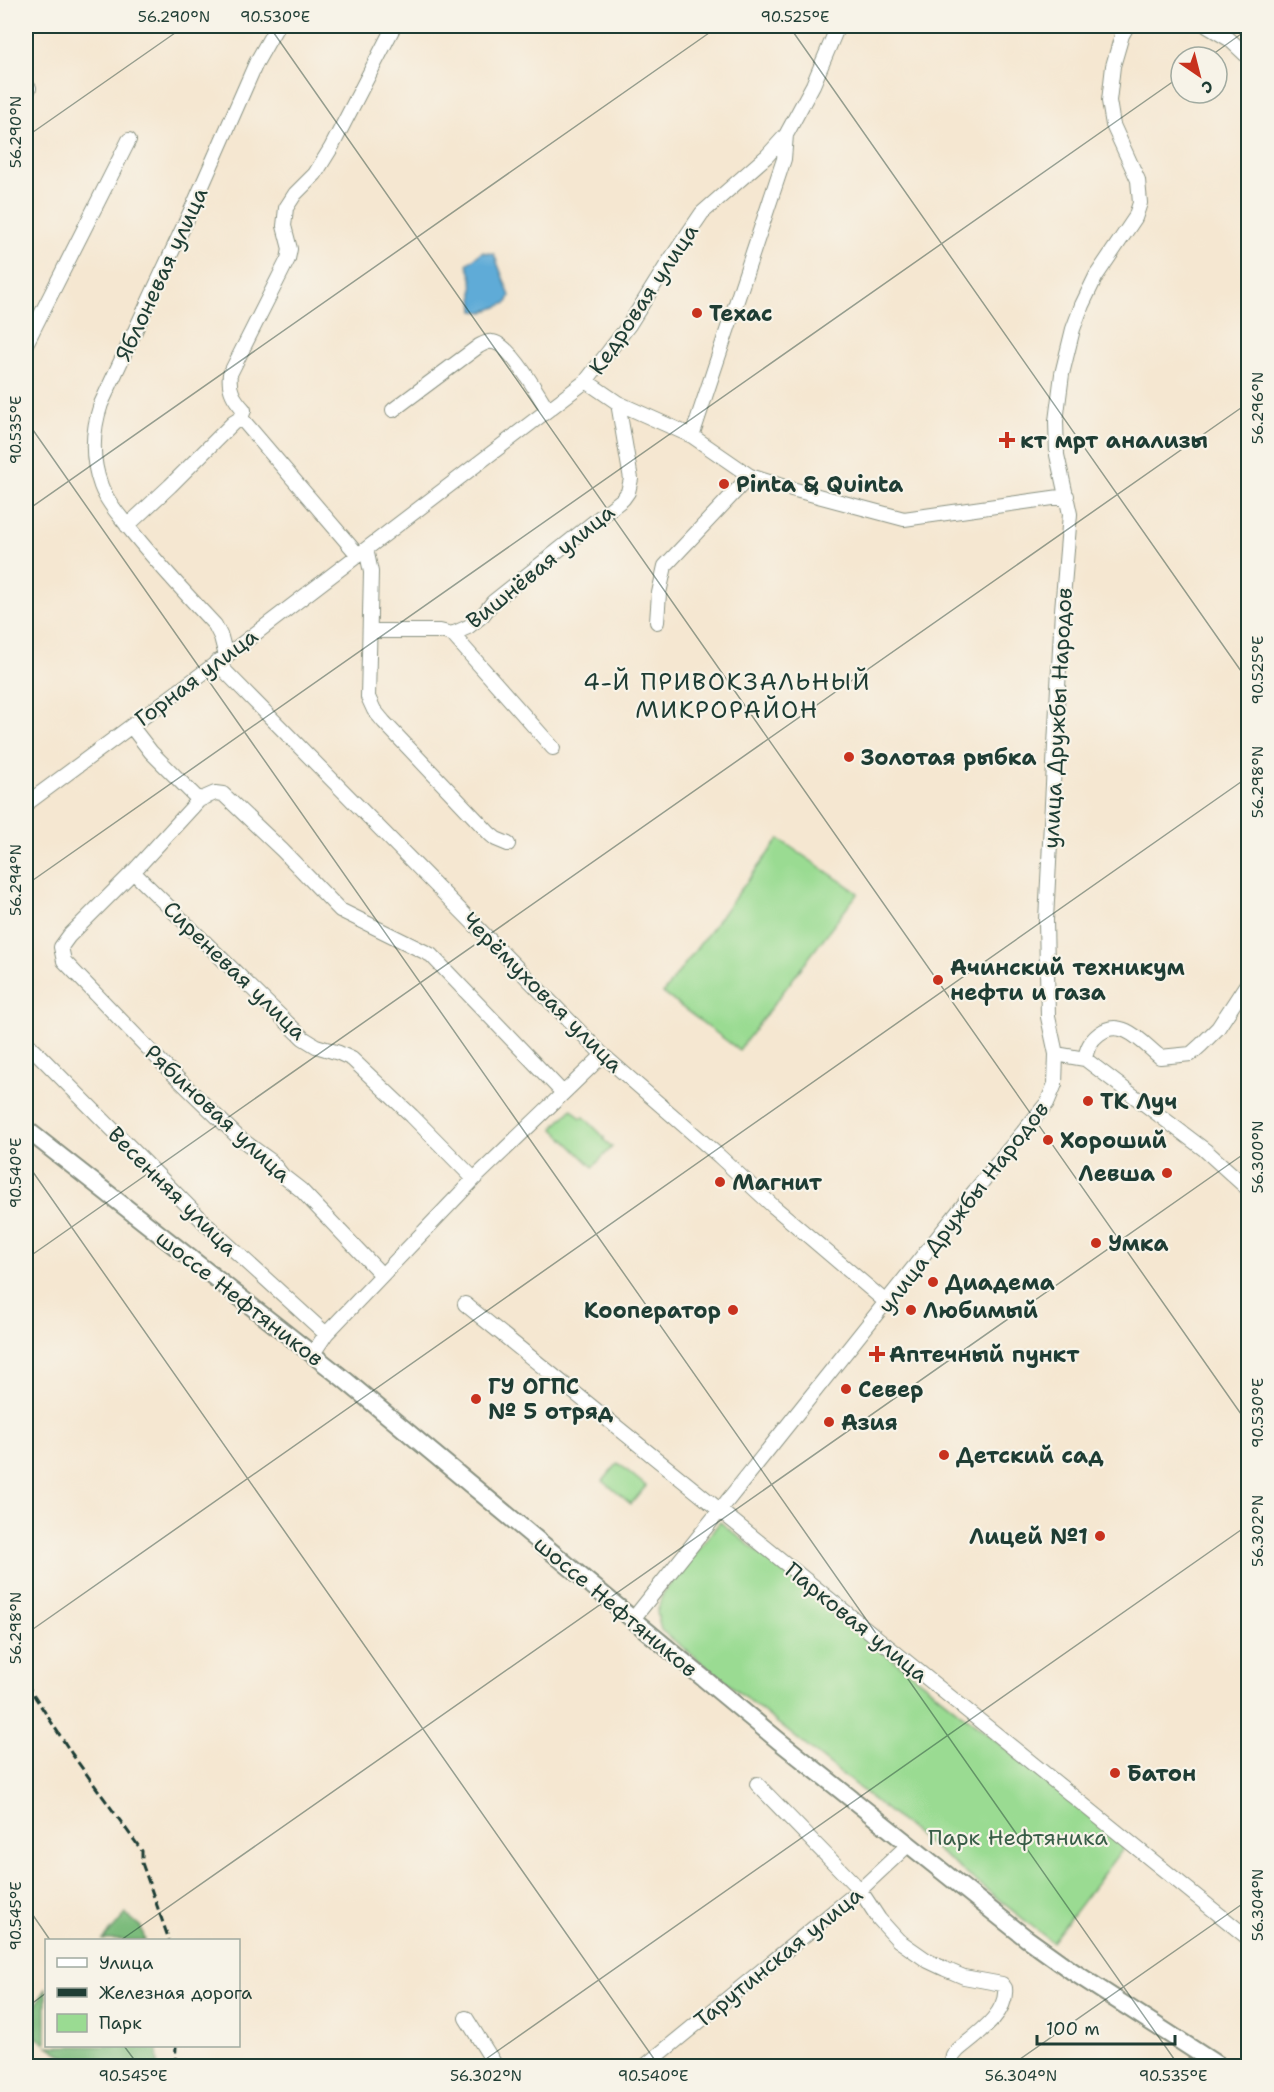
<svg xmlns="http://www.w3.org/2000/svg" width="1274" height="2092" viewBox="0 0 1274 2092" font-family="'Shantell Sans',sans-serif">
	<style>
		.green { fill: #9adb92; stroke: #5c8c63; stroke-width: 1.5 }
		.forest { fill: #7bbb7c; stroke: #4d7c58; stroke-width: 1.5 }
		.water { fill: #5eabd7; stroke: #3e7486; stroke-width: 1.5 }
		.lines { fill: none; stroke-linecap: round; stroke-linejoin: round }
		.minor-casing { stroke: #8a9282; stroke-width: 16 }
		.major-casing { stroke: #8a9282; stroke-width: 20 }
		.minor { stroke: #fff; stroke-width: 14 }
		.major { stroke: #fff; stroke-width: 16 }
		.rail { stroke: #1f3d34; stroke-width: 3; stroke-dasharray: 9 4.5; stroke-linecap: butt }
		.ticks { fill: none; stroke: #1f3d34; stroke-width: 1.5; stroke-opacity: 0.45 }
		.poi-dot { fill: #c8321e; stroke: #f7f3e8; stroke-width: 2 }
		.labels { text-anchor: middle; stroke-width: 4.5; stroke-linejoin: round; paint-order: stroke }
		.street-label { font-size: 22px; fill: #1f3d34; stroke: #f7f3e8 }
		.poi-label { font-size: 22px; font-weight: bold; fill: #1f3d34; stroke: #f7f3e8; text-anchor: start }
		.park-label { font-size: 22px; fill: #385d47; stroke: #f7f3e8 }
		.neighbourhood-label { font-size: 24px; letter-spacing: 1.5px; fill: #1f3d34; stroke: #f7f3e8 }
		.neatline { fill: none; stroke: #1f3d34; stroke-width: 2 }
		.ticks-label { font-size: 15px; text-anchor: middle; fill: #1f3d34 }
	</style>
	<rect width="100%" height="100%" fill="#f7f3e8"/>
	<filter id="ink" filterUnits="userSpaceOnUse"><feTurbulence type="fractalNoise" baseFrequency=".0167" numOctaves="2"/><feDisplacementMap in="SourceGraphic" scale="12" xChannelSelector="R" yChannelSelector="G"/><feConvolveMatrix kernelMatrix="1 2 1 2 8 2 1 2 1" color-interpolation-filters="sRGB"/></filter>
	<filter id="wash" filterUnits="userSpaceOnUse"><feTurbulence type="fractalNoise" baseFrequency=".008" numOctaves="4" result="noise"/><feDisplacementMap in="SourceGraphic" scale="24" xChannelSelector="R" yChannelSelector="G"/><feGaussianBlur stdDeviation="1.35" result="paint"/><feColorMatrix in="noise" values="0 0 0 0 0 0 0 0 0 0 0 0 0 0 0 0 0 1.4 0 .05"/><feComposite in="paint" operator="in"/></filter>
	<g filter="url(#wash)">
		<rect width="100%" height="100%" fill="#f5e7d1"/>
		<path class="green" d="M779,839l79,54 -119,157 -76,-57z
			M572,1109l9,9 3,-1 20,20v3l8,7 -19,20 -40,-39z
			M618,1463l28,23 -15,18 -28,-23z
			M720,1522l406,322 -74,98 -391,-312 -4,-18 6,-19z"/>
		<path class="forest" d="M126,1914l15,13 4,13h-42z
			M46,1989v55l-10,-7 -8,-20z
			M48,2046h109l1,20h-79z"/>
		<path class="water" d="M482,252l12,2 16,42 -3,7 -23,9 -10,-1 -2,-33 -5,-14z"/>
	</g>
	<g filter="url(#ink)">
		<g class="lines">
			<g class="minor-casing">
				<path id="minor" d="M1207,26l22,13 19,18
					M26,95l3,-7
					M26,344l103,-204
					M586,381l32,22 74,33 58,40 38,12 116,31 163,-23
					M393,410l86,-64c4,-2 9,-5 13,-4 17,0 47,54 56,68
					M241,418l3,-8c-10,-11 -16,-20 -14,-36l58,-115 2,-10 -6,-23 2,-18 9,-14 20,-20 16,-26 63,-122
					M241,418l117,137
					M692,436l92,-277 2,-24
					M127,526l43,-40 63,-63 8,-5
					M366,549l5,23 -3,125 6,13 10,12 106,112 6,5 12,5
					M657,622l2,-29 6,-27 85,-90
					M370,631h70l12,3 16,-7 14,-11 11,-14 130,-103 5,-7 3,-13 -13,-76
					M452,634l101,114
					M226,656l-5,-19 -6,-12c-30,-32 -59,-63 -86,-97 -10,-13 -22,-26 -28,-42 -10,-27 -9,-55 0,-82l94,-202 61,-139 21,-37
					M216,662l387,393 116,101 54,50 114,97
					M131,726l20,26 48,48
					M26,804l200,-148 360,-275 43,-56 39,-62 34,-50 65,-57 19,-21 27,-50 25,-59
					M133,872l170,166 13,8 23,7 13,6 60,57 62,63
					M26,1042l185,187 115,105
					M1056,1054l29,5 120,91 43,39
					M1085,1059c2,-11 5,-18 14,-25 22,-18 44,9 61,23l31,-3 10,-9 17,-17 30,-46
					M382,1275l-81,-85 -18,-14 -12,-15 -33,-24 -71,-69 -103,-107 -3,-14 8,-11 64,-64 66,-72 16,-7 8,1 59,56 58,60 91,45 132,138
					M465,1304l783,634
					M312,1355l14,-21 148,-155 129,-124
					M633,1619l340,-426 74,-90 8,-19 1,-30 -8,-37 -2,-97 16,-310 8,-96 -13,-59 -1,-34 6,-47 11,-45 9,-24 14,-29 39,-58 5,-15 -2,-23 -25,-55 -4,-24 4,-35 9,-31 5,-9
					M757,1784l103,106 19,29 19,21 30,21 17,8 19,8 38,7 3,4c3,26 -29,47 -47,62l-5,6 -2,10
					M466,2018l30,48
					M645,2066l215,-176 49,-46"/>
			</g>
			<g class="major-casing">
				<path id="major" d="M26,1129l319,251 434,361 247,197 46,33 147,95"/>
			</g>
			<use href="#minor" class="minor"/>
			<use href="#major" class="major"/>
			<path class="rail" d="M26,1683l46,71 70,97v12l27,77
				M175,2066l1,-20"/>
		</g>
	</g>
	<path class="ticks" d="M269,26l979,1398M789,26l459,655M1209,57l39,-28M26,137l159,-111M26,420l1153,1646M26,511l693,-485M26,885l1155,-809M26,1162l633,904M26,1259l1222,-856M26,1634l1222,-857M26,1905l24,35M121,1940l1127,-789M26,2008l20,-15M124,2046l15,20M476,2066l772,-541M1010,2066l238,-166"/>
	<g class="poi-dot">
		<circle cx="697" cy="313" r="6"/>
		<path d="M1004 431h6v6h6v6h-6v6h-6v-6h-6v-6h6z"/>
		<circle cx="724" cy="484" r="6"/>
		<circle cx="849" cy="757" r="6"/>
		<circle cx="938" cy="980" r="6"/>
		<circle cx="1088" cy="1101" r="6"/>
		<circle cx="1048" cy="1140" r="6"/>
		<circle cx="1167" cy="1173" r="6"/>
		<circle cx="720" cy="1182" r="6"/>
		<circle cx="1096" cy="1243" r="6"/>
		<circle cx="933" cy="1282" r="6"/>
		<circle cx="733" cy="1310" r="6"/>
		<circle cx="911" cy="1310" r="6"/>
		<path d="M874 1345h6v6h6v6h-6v6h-6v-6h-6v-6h6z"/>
		<circle cx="846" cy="1389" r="6"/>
		<circle cx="476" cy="1399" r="6"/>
		<circle cx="829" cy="1422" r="6"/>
		<circle cx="944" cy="1455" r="6"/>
		<circle cx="1100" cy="1536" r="6"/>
		<circle cx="1115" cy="1773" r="6"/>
	</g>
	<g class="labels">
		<g class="street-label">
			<text transform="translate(161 274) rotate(-65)" y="8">Яблоневая улица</text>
			<text transform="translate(643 299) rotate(-56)" y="8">Кедровая улица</text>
			<text transform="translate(540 566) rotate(-39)" y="8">Вишнёвая улица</text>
			<text transform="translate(196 677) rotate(-37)" y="8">Горная улица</text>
			<text transform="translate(1057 718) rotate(-87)" y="8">улица Дружбы Народов</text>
			<text transform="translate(235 970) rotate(44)" y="8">Сиреневая улица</text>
			<text transform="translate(543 992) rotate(45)" y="8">Черёмуховая улица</text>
			<text transform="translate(218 1113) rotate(43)" y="8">Рябиновая улица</text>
			<text transform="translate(173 1191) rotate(45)" y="8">Весенняя улица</text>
			<text transform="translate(963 1207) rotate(-52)" y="8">улица Дружбы Народов</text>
			<text transform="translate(240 1298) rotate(38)" y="8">шоссе Нефтяников</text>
			<text transform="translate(616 1606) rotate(40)" y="8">шоссе Нефтяников</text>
			<text transform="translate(857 1622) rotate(39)" y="8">Парковая улица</text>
			<text transform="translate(778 1957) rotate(-39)" y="8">Тарутинская улица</text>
		</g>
		<g class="poi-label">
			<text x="709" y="321">Техас</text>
			<text x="1020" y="448">кт мрт анализы</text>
			<text x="736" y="492">Pinta &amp; Quinta</text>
			<text x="861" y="765">Золотая рыбка</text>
			<text x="950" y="975">Ачинский техникум<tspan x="950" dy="25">нефти и газа</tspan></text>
			<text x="1100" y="1109">ТК Луч</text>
			<text x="1060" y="1148">Хороший</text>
			<text x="1155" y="1181" text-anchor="end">Левша</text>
			<text x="732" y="1190">Магнит</text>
			<text x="1108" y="1251">Умка</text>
			<text x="945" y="1290">Диадема</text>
			<text x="721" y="1318" text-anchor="end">Кооператор</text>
			<text x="923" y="1318">Любимый</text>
			<text x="889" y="1362">Аптечный пункт</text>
			<text x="488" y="1394">ГУ ОГПС<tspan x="488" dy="25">№ 5 отряд</tspan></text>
			<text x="858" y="1397">Север</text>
			<text x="841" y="1430">Азия</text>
			<text x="956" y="1463">Детский сад</text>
			<text x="1088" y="1544" text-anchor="end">Лицей №1</text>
			<text x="1127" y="1781">Батон</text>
		</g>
		<g class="park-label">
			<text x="1018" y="1845">Парк Нефтяника</text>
		</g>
		<g class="neighbourhood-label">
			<text x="727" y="690">4-Й ПРИВОКЗАЛЬНЫЙ<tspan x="727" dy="28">МИКРОРАЙОН</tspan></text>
		</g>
	</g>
	<rect width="1274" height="2092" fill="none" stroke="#f7f3e8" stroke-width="66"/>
	<rect x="45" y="1939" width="195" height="108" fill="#f7f3e8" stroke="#a1aaa0" stroke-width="1.5"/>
	<rect x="57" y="1958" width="30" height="9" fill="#ffffff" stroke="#a1aaa0" stroke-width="1.5"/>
	<text x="99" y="1969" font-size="18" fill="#1f3d34">Улица</text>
	<rect x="57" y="1988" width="30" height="9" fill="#1f3d34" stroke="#a1aaa0" stroke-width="1.5"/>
	<text x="99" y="1999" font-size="18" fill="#1f3d34">Железная дорога</text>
	<rect x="57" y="2014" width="30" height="18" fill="#9adb92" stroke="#a1aaa0" stroke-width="1.5"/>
	<text x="99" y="2029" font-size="18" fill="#1f3d34">Парк</text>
	<g transform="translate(1199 75) rotate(145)"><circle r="28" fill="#f7f3e8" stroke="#a1aaa0" stroke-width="1.5"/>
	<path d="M0-4.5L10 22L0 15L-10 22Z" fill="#c8321e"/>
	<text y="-9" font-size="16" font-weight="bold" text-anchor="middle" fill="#1f3d34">С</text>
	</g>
	<path d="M1037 2035v9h138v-9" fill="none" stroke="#1f3d34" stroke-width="3"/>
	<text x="1046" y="2035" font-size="18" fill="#1f3d34" stroke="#f7f3e8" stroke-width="4.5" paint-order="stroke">100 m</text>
	<rect x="33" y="33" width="1208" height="2026" class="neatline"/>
	<g class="ticks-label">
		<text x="174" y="22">56.290°N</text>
		<text x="275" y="22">90.530°E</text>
		<text x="795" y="22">90.525°E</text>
		<text transform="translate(16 132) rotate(-90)" y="5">56.290°N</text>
		<text transform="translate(1258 408) rotate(-90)" y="5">56.296°N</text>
		<text transform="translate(16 430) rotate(-90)" y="5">90.535°E</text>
		<text transform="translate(1258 670) rotate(-90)" y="5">90.525°E</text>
		<text transform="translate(1258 782) rotate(-90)" y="5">56.298°N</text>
		<text transform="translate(16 880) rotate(-90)" y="5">56.294°N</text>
		<text transform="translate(1258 1157) rotate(-90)" y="5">56.300°N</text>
		<text transform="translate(16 1173) rotate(-90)" y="5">90.540°E</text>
		<text transform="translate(1258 1413) rotate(-90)" y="5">90.530°E</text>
		<text transform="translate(1258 1531) rotate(-90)" y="5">56.302°N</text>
		<text transform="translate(16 1628) rotate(-90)" y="5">56.298°N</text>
		<text transform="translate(1258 1905) rotate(-90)" y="5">56.304°N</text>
		<text transform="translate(16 1916) rotate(-90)" y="5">90.545°E</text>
		<text x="133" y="2081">90.545°E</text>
		<text x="486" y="2081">56.302°N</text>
		<text x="653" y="2081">90.540°E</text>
		<text x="1021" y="2081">56.304°N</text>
		<text x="1173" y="2081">90.535°E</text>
	</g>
</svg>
